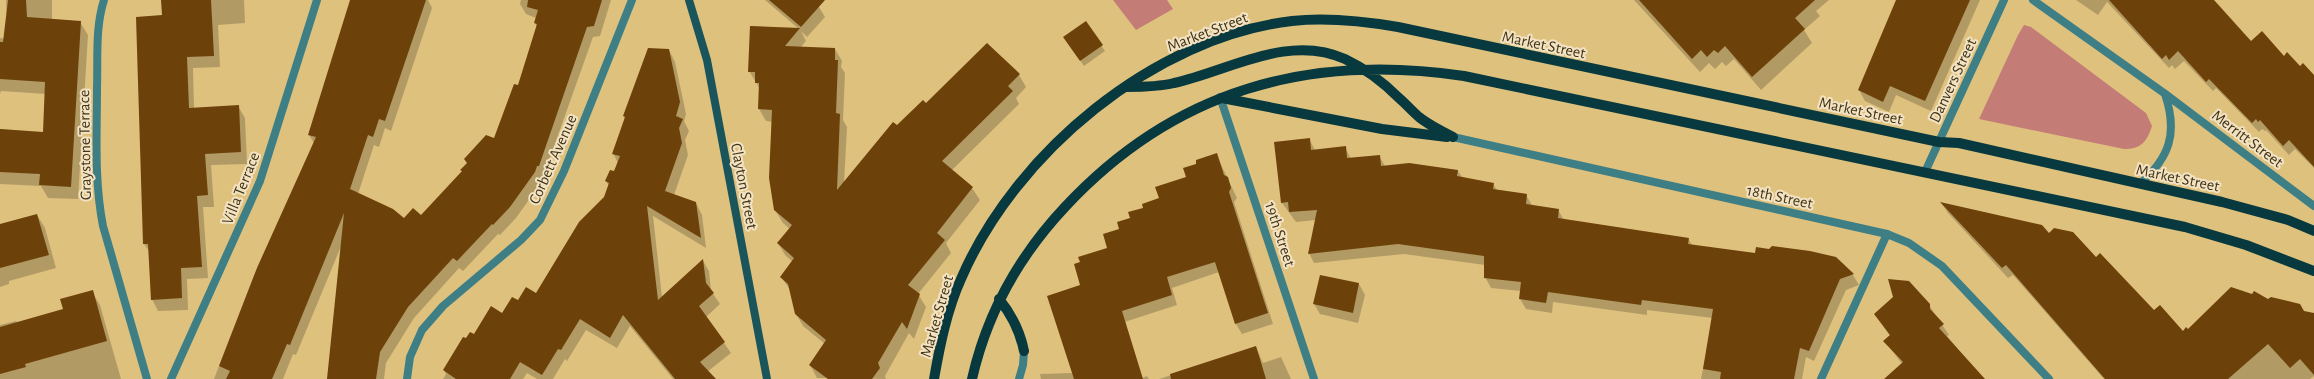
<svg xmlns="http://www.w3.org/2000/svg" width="2314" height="379" viewBox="0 0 2314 379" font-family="'Alegreya Sans',sans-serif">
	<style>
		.green { fill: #c47d76 }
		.shadow { fill: #0003 }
		.building { fill: #6d410a }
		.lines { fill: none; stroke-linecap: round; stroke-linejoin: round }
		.minor { stroke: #3e7e85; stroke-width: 8 }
		.tertiary { stroke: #3e7e85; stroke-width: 8 }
		.secondary { stroke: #1b555c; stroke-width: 8 }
		.primary { stroke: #07393e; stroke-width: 10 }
		.labels { text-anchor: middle; stroke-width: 4; stroke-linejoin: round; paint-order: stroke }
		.street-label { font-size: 16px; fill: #403418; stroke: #f3e3c3 }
	</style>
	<rect width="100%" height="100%" fill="#dfc17e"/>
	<path class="green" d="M1113,0h54l6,9 -37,21z
		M2024,25l7,2 115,86 6,13c-5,16 -11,23 -28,23l-145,-30 39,-84z"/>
	<path class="shadow" d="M6,0h46v20l28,2 8,13 -10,164 -30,-1 -7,-12 -41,-2v-55l44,4 2,-39 -45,-3 -1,3v-56l8,1z
		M162,0h82l1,23 -27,2 2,42 -27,1 1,40 44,-2 7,12 2,46 -36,1 3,42h-11l5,71 -21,1 1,31 -30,1 -6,-12 -2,-47 -6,-8 19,-228z
		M351,0h77l4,8 -41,123 -6,-3 -6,19 -5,-2 -16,49 46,26 17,-3 74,-77 23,-53 19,-60 -2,-4 1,-5 -10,-4 -6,-10 1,-4h90l-11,36 -7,1 -52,146 -25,35 -16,17 -2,-1 -35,37 -4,-3 -45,50 -28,45 -2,16h-56l14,-135 -46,111 -3,-1 -10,25h-69l43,-111 57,-125 -5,-8z
		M765,0h46l8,7 6,10 -18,20 -6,-6 5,10 -5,6 34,2 7,12 -1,6 4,6 -2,47 4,7 -3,56 53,-56 29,-22 61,-61 32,31 7,12 -10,11 3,6 -67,66 20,18 8,12 -34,43 5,10 -33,41 8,13 -12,32 -5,-6 -24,43 1,3 -69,-1 -7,-13 15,-21 -22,-18 -7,-12 -5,-23 -10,-14 12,-15 -8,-7 -7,-12 12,-14 -7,-6 -8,-13 -2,-88 -7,-1 -7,-12 1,-20 -11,-18 50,-42z
		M1634,0h195l-13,11 4,5 -16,14 8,13 -51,47 -27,-31 -8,7 -4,-4 -7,7 -6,-6 -9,9z
		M1898,0h82l-49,111 -35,-16 -7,17 -24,-11 -6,-11z
		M2076,0h124l51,42 33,15 30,19v92l-19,-19 -6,6 -23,-25 -1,1 -3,-2 -3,3 -43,-44 -3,3 -29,-30 -9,8 -3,-4 -3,3 -62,-66 -9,13z
		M1086,23l19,28 -21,15 -16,-23z
		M669,50l6,12 11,52 -2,7 5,10 -4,9 3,15 -14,40 22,8 6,12 4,33 -53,-32 9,81 41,-36 6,10 2,20 9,13 -14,13 25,36 -24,19 6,7h-40l-43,-53 -13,22 -31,-18 -19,31 -2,-2 -12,20h-16l-10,-6 -4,6h-80l3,-5 -2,-4 22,-30 52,-39 18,-7 69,-97 4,-11 -3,-5 9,-9 3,-9 -5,-10 12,-34 -1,-3z
		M1309,139l6,11 30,-3 6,12 28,-3 6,10 73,5 4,6 31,7 4,6 29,5 6,10 26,5 6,10 124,19 5,7 63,8 80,4 17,17 6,10 -13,5 -32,71 -8,-4 -4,22h-101l12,-61 -66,-8v5l-94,-13 -1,11 -26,-4 -6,-10 1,-8 -30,-3 -6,-11v-12l-81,-11 -90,9 -5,-10 7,-33 -20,2 -14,-19z
		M1216,154l21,44 -3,4 39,122 -31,10 -6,-10 -17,-52 -47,16 5,17 -68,22 -1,-79 12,-19 12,-10 55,-41 11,-13z
		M1942,204l107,30 47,24 58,53 29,21 86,-31 45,14v61l-4,3h-206l-91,-104 -5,3 -60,-65z
		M37,215l8,13 11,40 -47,13v3l-9,3v-62z
		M1359,284l6,11 -7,28 -38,-9 -6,-10z
		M92,292l8,13 21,74h-121v-54l16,-4 2,2 47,-13z
		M1929,305l20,30 -2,1 36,43h-96l15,-15 -17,-23 5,-5 -14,-21z
		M1256,347l7,16 18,-6 10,22h-132z
		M1073,373l11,6h-43l-1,-5z
		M1147,376l2,3h-10z"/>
	<path class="building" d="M8,0h18l1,17 54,4 -10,166 -32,-2 1,-11 -40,-2v-43l43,3 2,-50 -45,-3v-37h3z
		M161,0h50l3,56 -27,1 2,51 50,-3 2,47 -36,2 3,41 -11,1 5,71 -21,1 1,30 -31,2 -3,-56h-5l-7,-227 26,-2z
		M350,0h76l-41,121 -6,-2 -6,18 -5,-2 -18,54 43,20 11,9 9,-10 8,7 41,-44 -2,-1 7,-7 -3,-4 22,-24 8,3 20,-54 4,1 19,-61 -3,-1 4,-13 -11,-3 1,-7h74l-8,26 -7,1 -48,139h-2l-2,6 -25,35 -17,18 -1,-1 -35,37 -4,-3 -45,49 -28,45 -4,27h-49l17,-166 -54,132 -3,-1 -15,35h-46l4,-8 -11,-5 38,-98 59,-131 -8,-2z
		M769,0h56l-24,27z
		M1639,0h176l-20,18 10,11 -53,48 -27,-31 -7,7 -4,-3 -7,7 -6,-7 -9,9z
		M1896,0h74l-45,101 -35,-15 -7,16 -25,-12z
		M2109,0h105l37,41 11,-10 22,25 3,-4 13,14 3,-3 11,12v92l-25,-27 -6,6 -23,-26 -2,2 -2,-3 -4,4 -43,-44 -3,3 -28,-31 -9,9 -3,-5 -4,4z
		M1086,21l17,24 -23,16 -17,-24z
		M750,26l50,2 -15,18 50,2v12h3l-2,53 4,1 -3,76 56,-68 4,3 26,-25 3,3 61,-60 33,31 -12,12 5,5 -71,70 31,26 -36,46 8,7 -37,45 12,9 -13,35 -5,-7 -24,41 2,5 -8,11h-44l-19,-14 17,-25 -31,-26 -7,-30 -8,-7 14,-19 -17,-15 15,-18 -18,-15 -5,-32 3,-68 -14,-1 1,-26h-4v-11h-7z
		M648,48l21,1 11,53 -4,14 7,3 -4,9 3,15 -17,48 31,11 5,36 -54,-32 11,94 45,-41 3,24 8,10 -15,13 26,36 -25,20 16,17h-41l-52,-64 -13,23 -30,-19 -19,31 -3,-1 -16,26 -22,-13 -10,17h-54l-13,-9 20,-33 3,1 4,-6 4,2 17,-28 11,7 10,-16 6,3 8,-13 10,6 43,-71 25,-25 5,-14 -4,-2 5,-11 4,1 6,-15 -8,-2 13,-37 -2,-1z
		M1310,138l1,12 35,-4 1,12 33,-3 1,11 28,-3 49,7 -1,6 37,7 -1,6 34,5 -1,10 33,5 -1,9 131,20 -1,6 67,9 1,-6 13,2 3,-3 38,5 26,6 18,17 -14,5 -31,72 -9,-3 -6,31h-74l1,-7 -18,-3 10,-60 -71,-9 -1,5 -93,-13 -2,11 -27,-4 2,-17 -37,-4v-22l-86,-12 -90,10 9,-44 -28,2 -1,-10 -7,1 -7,-61z
		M1217,153l7,22 4,2 3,11 -2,4 39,121 -33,11 -20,-62 -48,15 5,18 -50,16 21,68h-69l-27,-83 33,-11 -6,-21 6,-2 -2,-5 29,-9 -4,-14 16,-5 -2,-7 13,-4 -2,-6 15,-4 -1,-4 17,-6 -4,-11 31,-10 -3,-9 13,-4v-4z
		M1940,202l102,23 7,8 5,-5 19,4 23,25 4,-4 54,57 6,-5 23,26 3,-4 2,2 43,-42 21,7 2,-3 14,8 3,-2 29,7 4,7 10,2v62l-14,-16 -10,9 -22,-24 -40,35h-123l-99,-114 -4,3z
		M37,214l12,41 -49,13v-44z
		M1320,275l39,8 -6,30 -40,-9z
		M1888,279l21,2 21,23v5l14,15 -5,4 46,51h-101l19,-17 -20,-21 7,-6 -16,-21 19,-17z
		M93,290l14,51 -82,23 1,3 -26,7v-47l63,-18 -3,-10z
		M1256,346l10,33h-95l-1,-5z"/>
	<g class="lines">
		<path class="minor" d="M104,0c-9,28 -6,59 -7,88 0,47 -3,92 6,138l44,153
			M2033,0l131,93 150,113
			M1220,97l94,282
			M1925,172l79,-172
			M2140,184c30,-27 38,-51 25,-90
			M171,379l89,-198 57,-181
			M407,379l3,-22 12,-27 21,-24 78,-66 19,-20 24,-49 68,-171
			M1019,379l4,-14 1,-14
			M1821,379l66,-145"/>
		<path class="tertiary" d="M1453,137l434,97 22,9 33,23 107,113"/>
		<path class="secondary" d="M689,0l18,60 60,319"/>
		<path class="primary" d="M1126,87c16,0 32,0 48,-4 55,-12 114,-50 171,-24 19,9 39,24 54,39 7,6 13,13 20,19 10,8 22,14 34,20
			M1222,98l160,31 65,8
			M999,299c13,16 21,32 25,52
			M934,379c6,-34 13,-69 27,-100 54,-126 193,-242 331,-258 36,-4 71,0 106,6l541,115 20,1 263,59 66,18 26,11
			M972,379c15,-66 47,-123 93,-172 109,-117 243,-154 399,-131l721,151 61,18 68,26"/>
	</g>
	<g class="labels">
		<g class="street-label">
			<text transform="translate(1207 31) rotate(-21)" y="6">Market Street</text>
			<text transform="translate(1544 44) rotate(12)" y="6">Market Street</text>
			<text transform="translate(1952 80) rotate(-65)" y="6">Danvers Street</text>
			<text transform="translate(1861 110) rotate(12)" y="6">Market Street</text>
			<text transform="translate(2248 138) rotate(37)" y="6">Merritt Street</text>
			<text transform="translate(84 145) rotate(-91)" y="6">Graystone Terrace</text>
			<text transform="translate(552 159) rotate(-66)" y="6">Corbett Avenue</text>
			<text transform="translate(2178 177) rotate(12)" y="6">Market Street</text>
			<text transform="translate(745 186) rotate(79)" y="6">Clayton Street</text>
			<text transform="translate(240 188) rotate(-68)" y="6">Villa Terrace</text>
			<text transform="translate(1780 196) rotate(12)" y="6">18th Street</text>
			<text transform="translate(1281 234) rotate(72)" y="6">19th Street</text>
			<text transform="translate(936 316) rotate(-74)" y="6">Market Street</text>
		</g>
	</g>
</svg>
